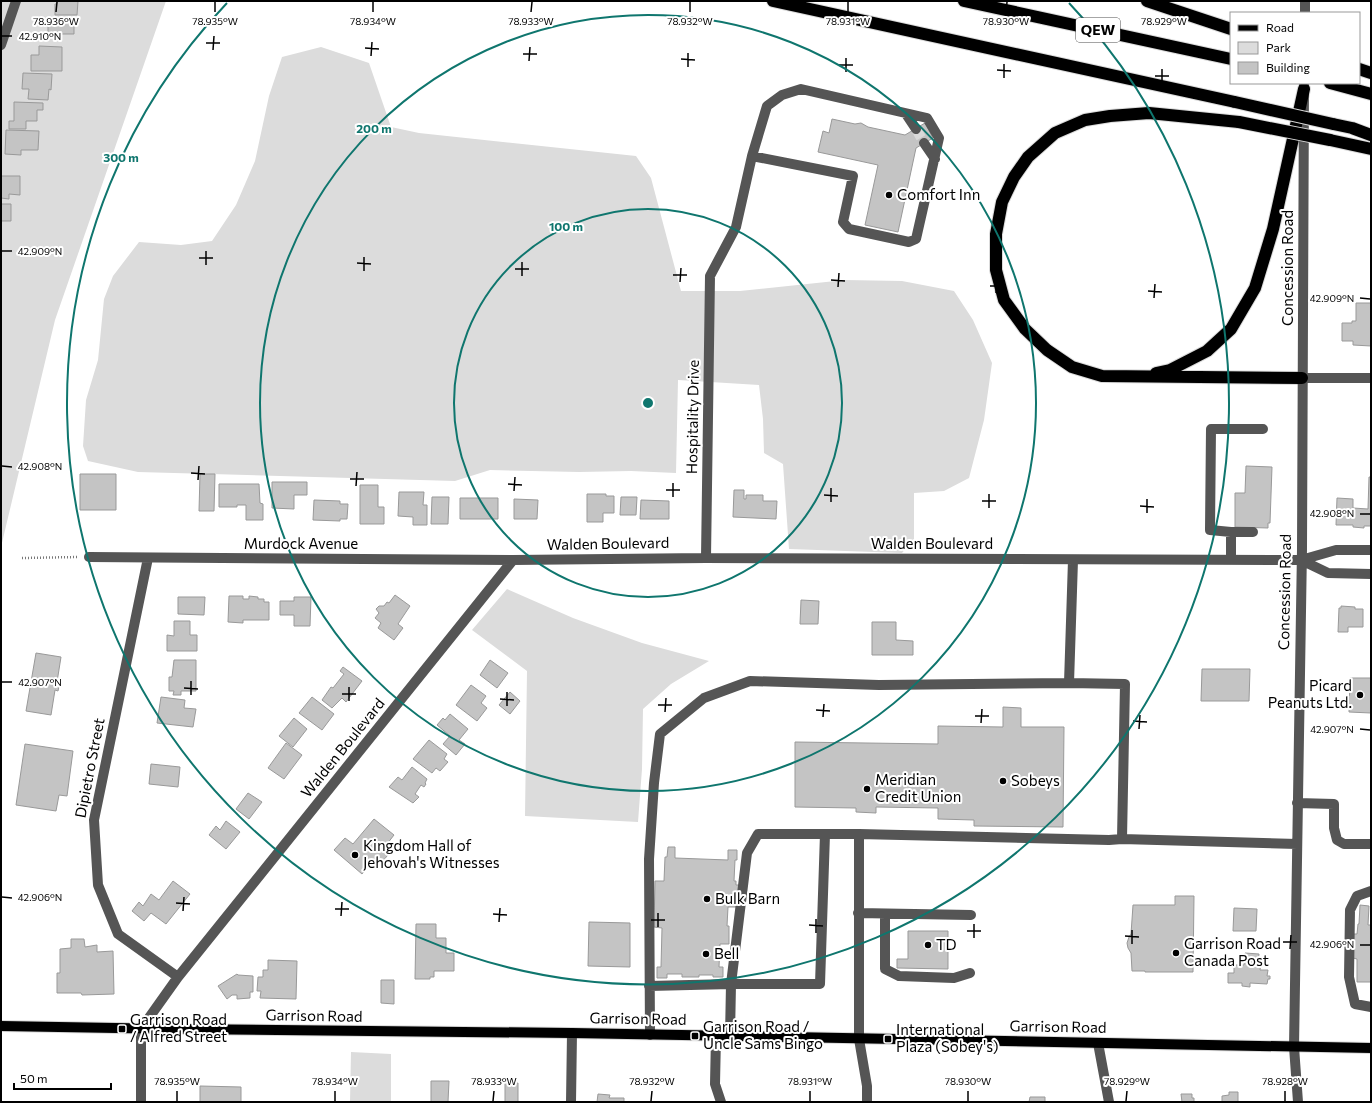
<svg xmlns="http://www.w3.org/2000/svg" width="1372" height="1103" viewBox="0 0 1372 1103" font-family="Commissioner,sans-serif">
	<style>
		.green { fill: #dcdcdc }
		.building { fill: #c4c4c4; stroke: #999 }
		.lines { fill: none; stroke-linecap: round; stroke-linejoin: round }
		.minor-tunnel { stroke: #d9d9d9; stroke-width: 10; stroke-dasharray: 10 5; stroke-linecap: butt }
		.major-casing { stroke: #dbdbdb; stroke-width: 12 }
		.highway-casing { stroke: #dbdbdb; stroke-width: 14 }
		.path { stroke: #777; stroke-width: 2.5; stroke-dasharray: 1 2; stroke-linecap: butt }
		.minor { stroke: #555; stroke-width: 10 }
		.major { stroke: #000; stroke-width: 10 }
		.highway { stroke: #000; stroke-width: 12 }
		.highway-bridge-casing { stroke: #dbdbdb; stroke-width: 14; stroke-linecap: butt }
		.highway-bridge { stroke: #000; stroke-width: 12 }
		.ticks { fill: none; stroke: #000; stroke-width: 1.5 }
		.ring { fill: none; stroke: #0f766e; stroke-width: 2 }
		.poi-dot { fill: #000; stroke: #fff; stroke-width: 1.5 }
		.labels { text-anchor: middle; stroke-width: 4; stroke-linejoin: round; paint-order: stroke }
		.shield { fill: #fff; stroke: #4c4c4c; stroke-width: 1 }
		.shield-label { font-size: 14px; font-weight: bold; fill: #000 }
		.poi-label { font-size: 15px; fill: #000; stroke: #fff; text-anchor: start }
		.street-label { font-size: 15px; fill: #000; stroke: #fff }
		.ticks-label { font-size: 10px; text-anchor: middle; fill: #000; stroke: #fff; stroke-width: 4; stroke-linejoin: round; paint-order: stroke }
		.centre { fill: #0f766e; stroke: #fff; stroke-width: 2 }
		.ring-label { font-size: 12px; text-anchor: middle; font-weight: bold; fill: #0f766e; stroke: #fff; stroke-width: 4; stroke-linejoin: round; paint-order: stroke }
	</style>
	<rect width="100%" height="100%" fill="#fff"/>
	<path class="green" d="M1,1h165l-111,319 -54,227z
		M321,47l48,16 22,64 28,6 217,23 15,22 30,113h59l105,-11 57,1 52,10 19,29 19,43 -8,57 -15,58 -25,13 -30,2v46l-12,14 -113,-4 -6,-85 -19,-11 -1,-34 -4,-34 -81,-5 -2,93 -45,-2 -52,1 -89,-2 -35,11 -317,-9 -50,-11 -5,-15 3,-46 12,-40 6,-61 9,-23 26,-34 42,3 31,-4 24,-36 19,-44 14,-65 13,-39z
		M507,589l66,29 69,25 67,18 -38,23 -28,25 -1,60 -4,53 -113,-6 2,-145 -55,-41z
		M351,1052l40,2v48h-41z"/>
	<path class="building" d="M57,1h21l-1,14h-22v-11h2z
		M48,18h26v16h-26z
		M39,46l23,1v24h-31v-16h8z
		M23,73l29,1 -1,16 -2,-1 -1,11 -20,-1 1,-10h-7z
		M14,102l29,1v7h-6v11h-11v8h-17v-8h5z
		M832,119l23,5 6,-1 7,4 37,8 20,-12 8,15 -17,10 -18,84 -33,-7 13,-60 -60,-13 5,-21 6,2z
		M6,130l33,1 -1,19h-17v5l-16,-1z
		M1,176h19v19l-11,-1v5l-8,-1z
		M1,204h10v17h-10z
		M1356,303h15v43l-18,-1v-4h-11v-18h10v-2h4z
		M1246,466l26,1 -2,56h-2v5l-33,-1v-34h10z
		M80,474h36v36h-36z
		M200,474h15l-1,37h-15z
		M1369,477h2v49h-7v2l-11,-1v-2h-17l1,-27 16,1v9l15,1z
		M272,482h35v13h-13v14l-22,-1z
		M219,484h40l1,19 3,1v16h-17v-15h-9v2h-18z
		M360,485h18v22h6v17h-24z
		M734,490h10v9h2v-4h17v6h14l-1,18 -43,-2z
		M399,492h25l-1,13h4v20h-14v-8l-15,-1z
		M587,494h19v2h8v17h-11v9h-16z
		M432,497h17l-1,27h-17z
		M621,497h16l-1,18h-16z
		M460,498h38v21h-38z
		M514,499l24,1 -1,19h-23z
		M314,500l26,1v3h8l-1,15h-7v2l-27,-1z
		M641,500l28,1v18h-29z
		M395,595l15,11 -12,18 5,4 -9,12 -16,-12 3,-5 -6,-5 4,-5 -3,-4 3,-3h5l3,-4 2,1z
		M229,596h14v3h6v-3l9,1v2h6v3h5v18h-26v3l-15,-1z
		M178,597h27l-1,18 -26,-1z
		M294,597h17l-1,29h-16v-11h-14v-14h14z
		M801,600l18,1 -1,23h-18z
		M1341,606l14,1v2h8v18h-15v5h-10l1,-24h2z
		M174,621h16v14h7v16h-30v-16l7,1z
		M872,622h24v18l17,1v14h-41z
		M36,653l25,4 -4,25h3l-2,9 -3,-1 -4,25 -25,-4z
		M174,660h22v31h-15v4h-8l1,-4h-5v-14h3z
		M490,660l18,13 -11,15 -17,-13z
		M343,667l19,14 -16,21 -4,-4 -10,10 -10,-8 9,-13 2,1 11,-14 -4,-3z
		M1202,669h48l-1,32h-48z
		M1350,678h21v35l-22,-1z
		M471,685l15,11 -5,7 6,5 -10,13 -21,-16z
		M510,692l10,9 -10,13 -11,-9z
		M161,697l24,3 -1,8 12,1 -3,18 -36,-4z
		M312,697l22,17 -12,16 -23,-17z
		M1003,707l18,1v19h43l-1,100 -89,-1v-6l-36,-1v-11l-62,-1v6l-20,-1v-4l-61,-1v-65l143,2v-18l65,1z
		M450,714l18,15 -9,11 6,4 -9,11 -13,-11 7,-8 -13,-11 6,-7 2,2z
		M294,718l13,11 -14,18 -14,-11z
		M429,740l18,14 -3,5 4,3 -8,9 -4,-3 -4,5 -19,-14z
		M286,743l16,12 -18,24 -16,-11z
		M25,744l48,7 -6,45 -8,-1 -3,16 -40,-6z
		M151,764l29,3 -2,20 -29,-3z
		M412,767l15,12 -2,4 1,1 -2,3 -3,-2 -6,9 4,3 -6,6 -24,-16 9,-10 4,3z
		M248,793l14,9 -13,17 -13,-10z
		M374,819l20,16 -7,9 6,5 -17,20 -6,-5 -8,10 -28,-24 11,-12 8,6z
		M226,821l14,11 -14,17 -17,-14 7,-9 4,4z
		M668,847h7v11l53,2v-10h9v10h-2l-1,21h2v4h4l-3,22h-9l-1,19h2v18h-9l-1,23h4v10h-10v-2h-14v2h-17v-3h-15v4h-10v-11h4l1,-39 -8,-1 1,-46h9l1,-24h2z
		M173,881l17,13 -24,30 -15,-11 -7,8 -12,-10 7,-9 4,4 8,-12 8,6z
		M1175,896h19l-1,76h-48v-1h-13l-1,-18 -3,-5 -1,-5 2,-6 2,-3 2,-29h42z
		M1360,905l9,1 -1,19h3v57h-14v-23l-4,-1v-24h4l1,-10h1z
		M1234,908l23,1 -1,22h-23z
		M589,922l41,1v44l-42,-1z
		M416,924h20v14h10v15h8v18h-20v6h-4v2h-15z
		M908,931h40v38l-51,-1v-9h11z
		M71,939h13l1,8 12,-2v7l16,-1 1,43 -32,1 -1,-2h-24v-20h3v-24l11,-1z
		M1245,953l14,1 -1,8 3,1 -1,7h8l-1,6h3v3h-2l-1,5 -17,-1v4l-8,-1v-3h-14v-10h6v-8h10z
		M268,960l29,1 -1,38 -36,-1 1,-7h-4l1,-14h5v-7h5z
		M237,974l1,1 15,1v16h-3v6l-13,1v-4h-5l-5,4 -9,-13z
		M381,980h13v24l-13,-1z
		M431,1081h18l-1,21h-17z
		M505,1083h13v19h-13z
		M200,1086l41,1v15h-41z
		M1229,1092h9v10h-16v-6l7,-1z
		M598,1094l12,1 -1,3h15v4h-27z
		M1181,1094h11v4h2v4h-12z
		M1030,1097h15v5h-16z"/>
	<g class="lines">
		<path class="minor-tunnel" d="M916,129l8,14"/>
		<g class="major-casing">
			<path id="major" d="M1,1026l173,3 398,4 799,15"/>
		</g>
		<g class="highway-casing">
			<path id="highway" d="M773,1l462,101
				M964,1l267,58
				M1147,1l84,28
				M1359,69l12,4
				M1330,83l41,11
				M1239,122l-90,-9 -39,3 -25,4 -30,13 -27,24 -14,20 -12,25 -6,32v36l8,30 21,29 22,21 25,17 30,9 200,2
				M1333,124l19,4 19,7
				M1330,140l41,9
				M1156,373l14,-3 37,-19 24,-22 24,-41 18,-59 31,-140"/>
		</g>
		<path class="path" d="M22,558l57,-1"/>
		<path class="minor" d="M1305,13v-12
			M1,45l15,-44
			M906,114l10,15
			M924,143l11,16
			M1302,378h69
			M1231,532h22
			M89,557l424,3 193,-2 595,2 35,-10h35
			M148,558l-54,262 4,65 20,49 60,43
			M706,558l4,-282 26,-49 16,-71 15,-50 15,-11 19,-6 126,29 12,20 -23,101 -7,3 -60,-13 -6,-7 10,-46 -101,-20
			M1073,560l-4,123 56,1 -3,155
			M1231,560v-28l-21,-2 1,-101h52
			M1301,560l27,13 43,1
			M1297,803l37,1v24l3,12 7,4h27
			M825,834l-5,150h-89l16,-131 11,-19h101
			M1371,891l-14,5 -7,14 -1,67 6,27 16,3
			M858,913l113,2
			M885,914v55l14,7 55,2 16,-5
			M649,986l82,-2 -1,52
			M650,1035l-1,-176 5,-76 6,-49 44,-36 46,-17 129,4 190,-2
			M716,1036l-1,48 6,18
			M1098,1043l11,59
			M141,1102v-73l37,-52 335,-417
			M571,1102l1,-69
			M867,1102v-16l-8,-47v-205l250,6 13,-1 175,5
			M1298,1102l-4,-55 8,-498 2,-466"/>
		<use href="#major" class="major"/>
		<use href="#highway" class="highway"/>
		<g class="highway-bridge-casing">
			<path id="highway-bridge" d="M1235,102l98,22
				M1239,122l91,18"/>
		</g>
		<use href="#highway-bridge" class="highway-bridge"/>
	</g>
	<path class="ticks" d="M56,12l1,-10M215,12v-10M373,12v-10M531,12l1,-10M690,12v-10M848,12v-10M1006,12l1,-10M1164,12l1,-10M2,36h10M206,43h14M365,48l14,1M213,50l1,-14M523,54h14M371,56l1,-14M681,59l14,1M529,61l1,-14M839,65h14M688,67v-14M997,70l14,1M846,72v-14M1155,76h14M1004,78v-14M1162,83v-14M2,251h10M199,258h14M357,263l14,1M206,265v-14M515,269h14M364,271v-14M673,275h14M522,276v-14M831,280l14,1M680,282l1,-14M990,286h14M838,287l1,-14M1148,291l14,1M996,293l1,-14M1154,298l1,-14M1360,298l10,1M2,466l10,1M191,473l14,1M350,479h14M198,480l1,-14M508,484l14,1M356,486l1,-14M666,490h14M514,491l1,-14M824,495l14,1M673,497v-14M982,501h14M831,502v-14M1140,506l14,1M989,508v-14M1147,513v-14M1360,514h10M2,682h10M184,688l14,1M342,694h14M191,695v-14M500,699l14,1M349,701v-14M658,705h14M507,706v-14M816,710l14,1M665,712l1,-14M975,716h14M823,717l1,-13M1133,721l14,1M981,723l1,-14M1139,729l1,-14M1360,729l10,1M2,897l10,1M176,903l14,1M335,909h14M183,911l1,-14M493,914l14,1M341,916l1,-14M651,920h14M499,922l1,-14M809,925l14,1M658,927v-14M967,931h14M816,933v-14M1125,936l14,1M974,938v-14M1283,942h14M1132,944v-14M1360,945h10M1290,949l1,-14M177,1101v-10M335,1101v-10M493,1101l1,-10M651,1101l1,-10M810,1101v-10M968,1101v-10M1126,1101l1,-10M1285,1101v-10"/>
	<g class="ring">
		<circle cx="648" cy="403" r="194"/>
		<circle cx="648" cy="403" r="388"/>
		<path d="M1069 3A581 581 0 1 1 227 3"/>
	</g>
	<g class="poi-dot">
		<circle cx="889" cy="195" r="4"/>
		<circle cx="1360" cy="695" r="4"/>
		<circle cx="1003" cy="781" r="4"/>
		<circle cx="867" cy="789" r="4"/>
		<circle cx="355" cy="855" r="4"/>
		<circle cx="707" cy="899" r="4"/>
		<circle cx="928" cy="945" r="4"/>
		<circle cx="1176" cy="953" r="4"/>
		<circle cx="706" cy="954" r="4"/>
		<rect x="118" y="1025" width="8" height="8" rx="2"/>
		<rect x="691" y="1032" width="8" height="8" rx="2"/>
		<rect x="884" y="1035" width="8" height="8" rx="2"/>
	</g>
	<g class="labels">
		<rect class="shield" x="1076" y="18" width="44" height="24" rx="3"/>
		<g class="shield-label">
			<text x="1098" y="35">QEW</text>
		</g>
		<g class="poi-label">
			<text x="897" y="200">Comfort Inn</text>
			<text x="1352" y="691" text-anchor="end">Picard<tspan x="1352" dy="17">Peanuts Ltd.</tspan></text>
			<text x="875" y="785">Meridian<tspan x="875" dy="17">Credit Union</tspan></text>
			<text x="1011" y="786">Sobeys</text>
			<text x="363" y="851">Kingdom Hall of<tspan x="363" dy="17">Jehovah's Witnesses</tspan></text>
			<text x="715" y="904">Bulk Barn</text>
			<text x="1184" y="949">Garrison Road<tspan x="1184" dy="17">Canada Post</tspan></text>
			<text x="936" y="950">TD</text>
			<text x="714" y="959">Bell</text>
			<text x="130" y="1025">Garrison Road<tspan x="130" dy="17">/ Alfred Street</tspan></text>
			<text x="703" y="1032">Garrison Road /<tspan x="703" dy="17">Uncle Sams Bingo</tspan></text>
			<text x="896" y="1035">International<tspan x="896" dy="17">Plaza (Sobey's)</tspan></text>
		</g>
		<g class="street-label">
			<text transform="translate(1288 268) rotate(-90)" y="5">Concession Road</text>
			<text transform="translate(693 417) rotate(-89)" y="5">Hospitality Drive</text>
			<text x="301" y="549">Murdock Avenue</text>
			<text transform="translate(608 544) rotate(-1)" y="5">Walden Boulevard</text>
			<text x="932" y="549">Walden Boulevard</text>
			<text transform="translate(1285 592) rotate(-89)" y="5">Concession Road</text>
			<text transform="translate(343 748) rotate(-51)" y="5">Walden Boulevard</text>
			<text transform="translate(90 768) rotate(-79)" y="5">Dipietro Street</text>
			<text transform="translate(314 1016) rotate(1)" y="5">Garrison Road</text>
			<text transform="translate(638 1019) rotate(1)" y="5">Garrison Road</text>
			<text transform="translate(1058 1027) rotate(1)" y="5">Garrison Road</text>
		</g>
	</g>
	<g class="ticks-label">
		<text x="56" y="25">78.936°W</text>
		<text x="215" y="25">78.935°W</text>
		<text x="373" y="25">78.934°W</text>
		<text x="531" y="25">78.933°W</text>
		<text x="690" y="25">78.932°W</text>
		<text x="848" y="25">78.931°W</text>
		<text x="1006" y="25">78.930°W</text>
		<text x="1164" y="25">78.929°W</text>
		<text x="40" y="40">42.910°N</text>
		<text x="40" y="255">42.909°N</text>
		<text x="1332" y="302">42.909°N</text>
		<text x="40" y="470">42.908°N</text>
		<text x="1332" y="517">42.908°N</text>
		<text x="40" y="686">42.907°N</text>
		<text x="1332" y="733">42.907°N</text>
		<text x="40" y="901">42.906°N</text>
		<text x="1332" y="948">42.906°N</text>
		<text x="177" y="1085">78.935°W</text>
		<text x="335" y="1085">78.934°W</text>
		<text x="494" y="1085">78.933°W</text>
		<text x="652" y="1085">78.932°W</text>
		<text x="810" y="1085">78.931°W</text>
		<text x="968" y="1085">78.930°W</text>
		<text x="1127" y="1085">78.929°W</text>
		<text x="1285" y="1085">78.928°W</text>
	</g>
	<circle cx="648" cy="403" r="6" class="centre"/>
	<g class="ring-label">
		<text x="374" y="133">200 m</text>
		<text x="121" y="162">300 m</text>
		<text x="566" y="231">100 m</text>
	</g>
	<rect width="1372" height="1103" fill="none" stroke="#000000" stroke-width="4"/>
	<rect x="1230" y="12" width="130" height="72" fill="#ffffff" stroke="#999999"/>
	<rect x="1238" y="25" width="20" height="6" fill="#000000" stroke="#999999"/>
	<text x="1266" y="32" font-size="12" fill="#000000">Road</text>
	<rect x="1238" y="42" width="20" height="12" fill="#dcdcdc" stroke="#999999"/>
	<text x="1266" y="52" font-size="12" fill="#000000">Park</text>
	<rect x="1238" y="62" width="20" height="12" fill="#c4c4c4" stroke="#999999"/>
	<text x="1266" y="72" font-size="12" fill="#000000">Building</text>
	<path d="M14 1083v6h97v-6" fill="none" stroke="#000000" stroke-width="2"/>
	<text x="20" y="1083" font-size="12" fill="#000000" stroke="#ffffff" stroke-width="3" paint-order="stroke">50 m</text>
</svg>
